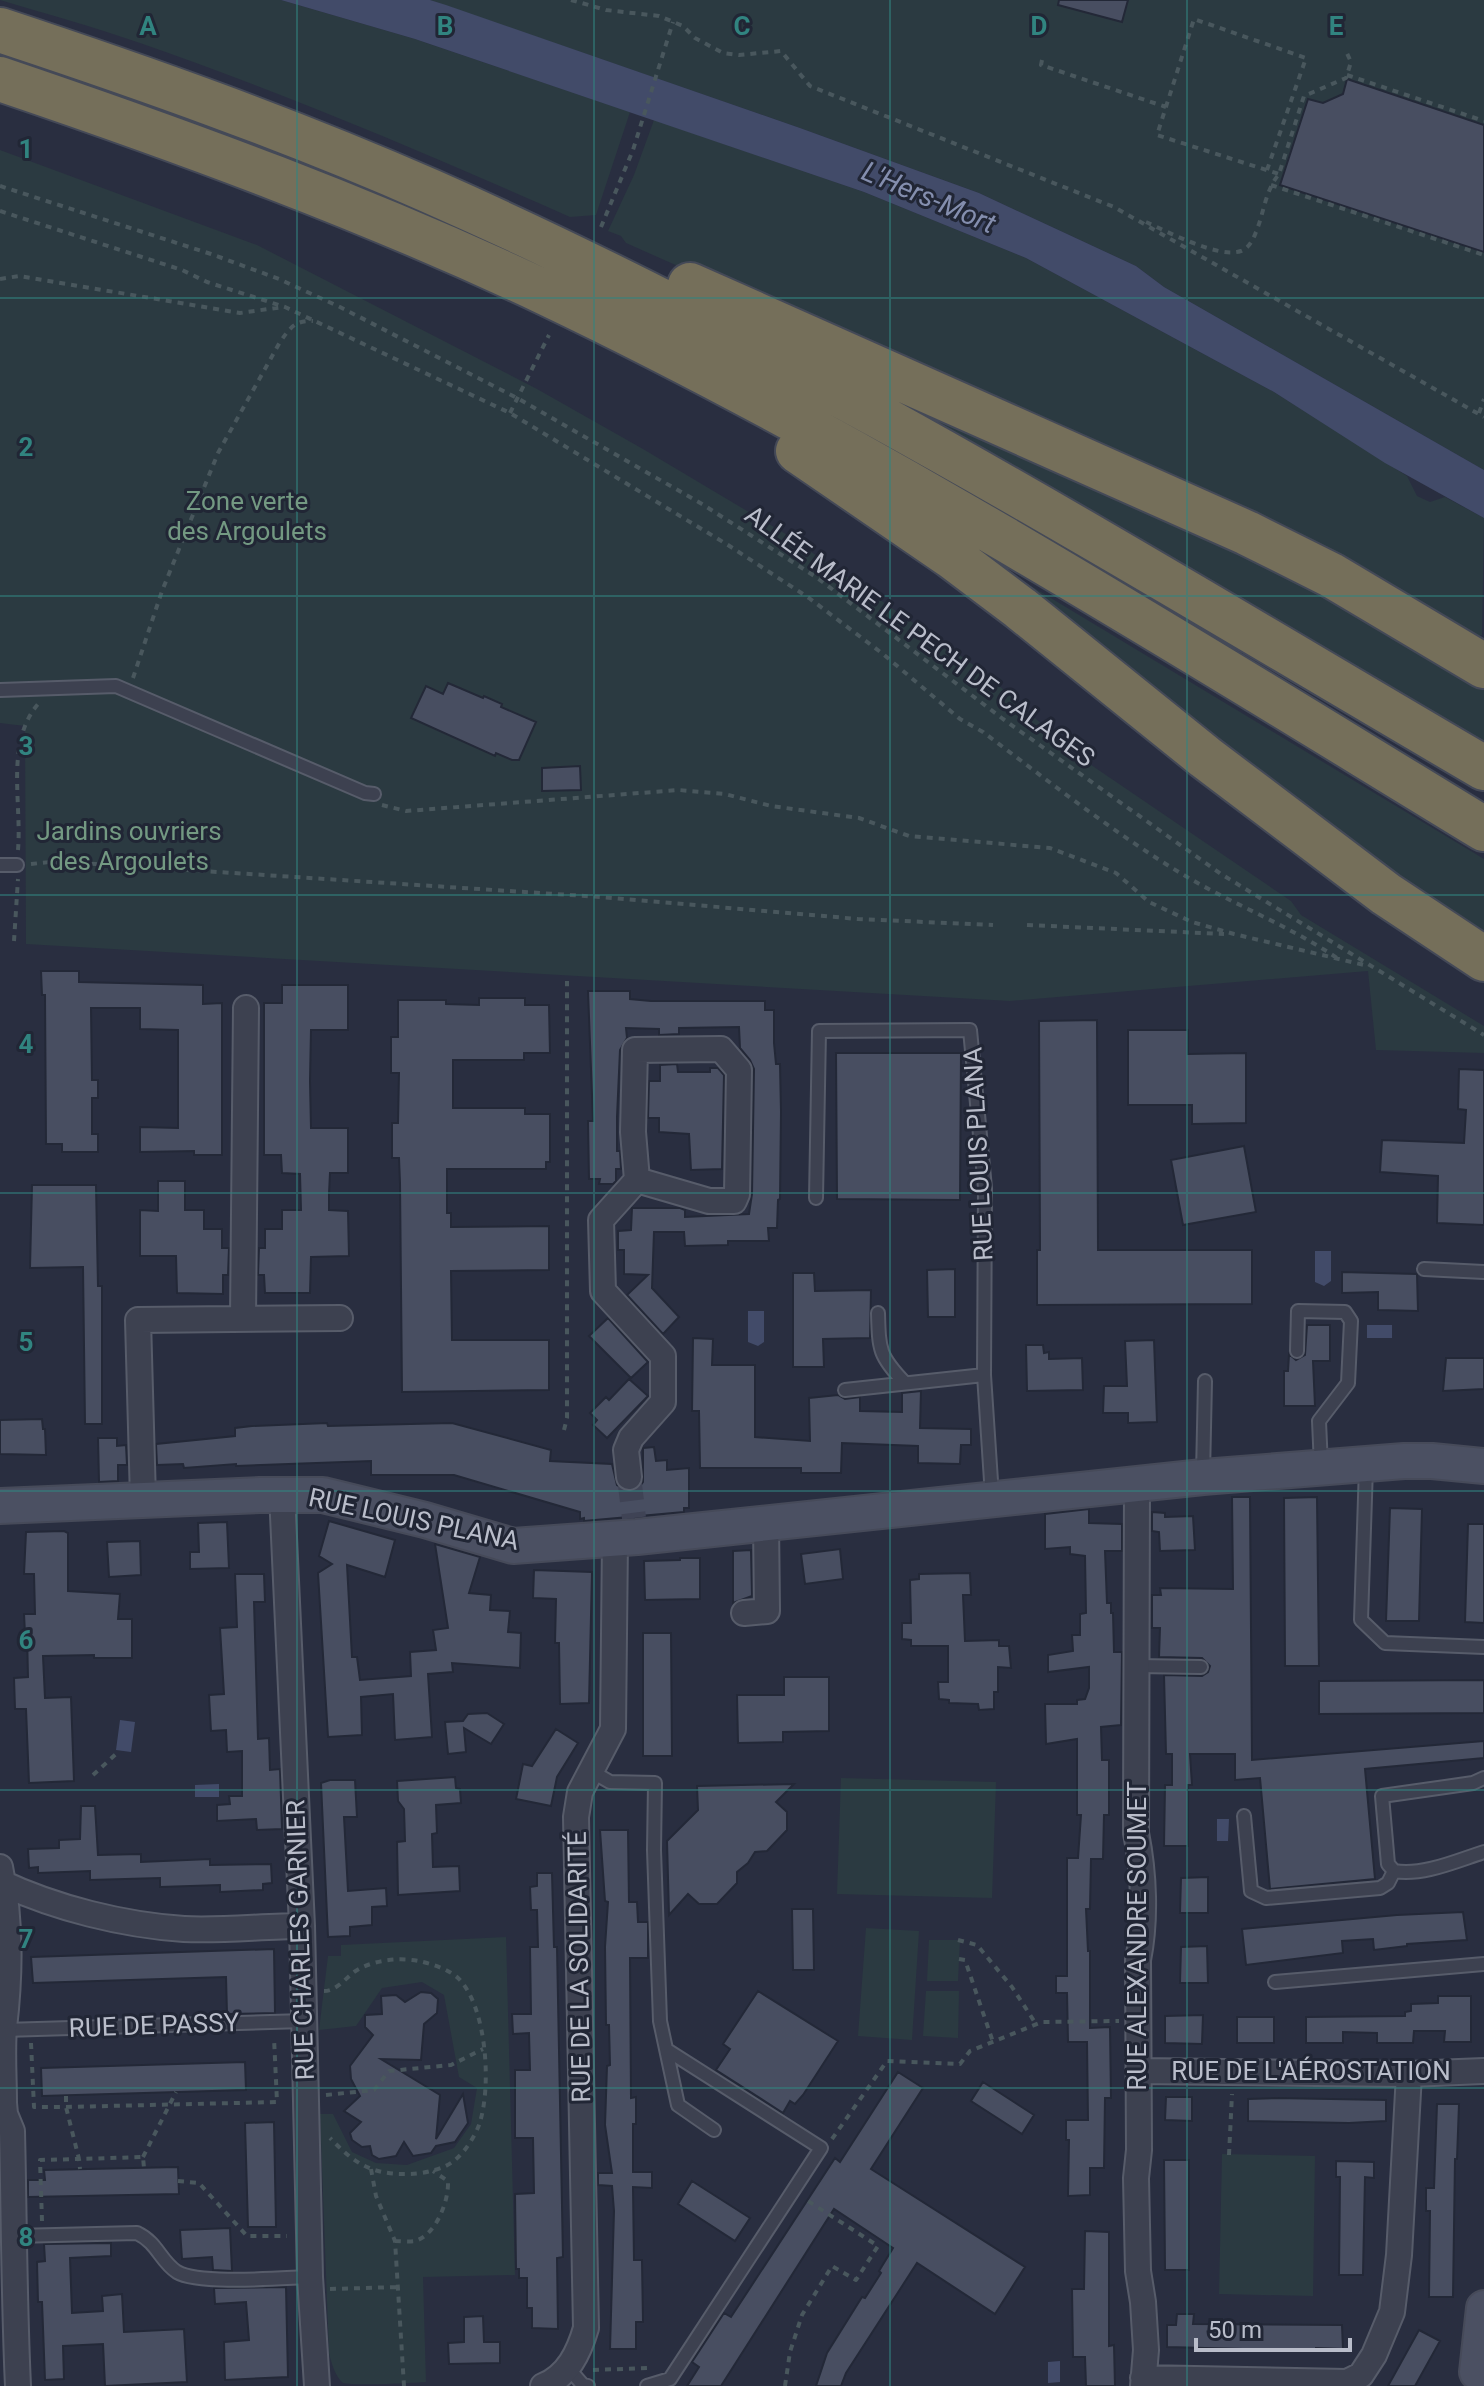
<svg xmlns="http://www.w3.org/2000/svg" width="1484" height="2386" viewBox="0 0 1484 2386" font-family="Roboto,sans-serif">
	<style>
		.green { fill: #2b3a41 }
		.water { fill: #424b69 }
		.building { fill: #484e61; stroke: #232837; stroke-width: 2 }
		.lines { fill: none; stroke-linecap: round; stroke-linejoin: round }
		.street-tunnel { stroke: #3f4355; stroke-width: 24; stroke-dasharray: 24 12; stroke-linecap: butt }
		.lane-casing { stroke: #575c6a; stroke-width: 16 }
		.street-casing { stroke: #575c6a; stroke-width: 28 }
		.secondary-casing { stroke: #464a59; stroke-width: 38 }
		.highway-casing { stroke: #444957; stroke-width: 48 }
		.path { stroke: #49575d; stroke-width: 4; stroke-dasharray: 6 6; stroke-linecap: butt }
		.lane { stroke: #3d4150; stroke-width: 12 }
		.street { stroke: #3d4150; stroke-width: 24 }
		.secondary { stroke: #4b5062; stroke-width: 34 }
		.highway { stroke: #756f5a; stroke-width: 44 }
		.grid { fill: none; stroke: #318480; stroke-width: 2; stroke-opacity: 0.55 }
		.labels { text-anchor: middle; stroke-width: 6; stroke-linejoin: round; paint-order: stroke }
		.park-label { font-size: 26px; fill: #739982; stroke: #212635 }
		.street-label { font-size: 26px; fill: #b9bdca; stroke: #212635 }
		.water-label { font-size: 28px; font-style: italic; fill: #848eae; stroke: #212635 }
		.grid-label { font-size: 26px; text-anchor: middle; font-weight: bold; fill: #318480; stroke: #212635; stroke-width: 6; stroke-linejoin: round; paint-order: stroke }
	</style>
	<rect width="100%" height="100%" fill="#292e40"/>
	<path class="green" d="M0,0h281l134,39 215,73 -34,103 -26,2c-142,-63 -284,-123 -430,-174 -46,-16 -93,-29 -140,-43z
		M430,0h1054v470l-320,-183 -28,-21 -157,-73 -179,-65z
		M654,120l210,72 162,66 248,134 133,84 10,20 13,6 15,-5 39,21 -2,117 -5,2 -664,-311 -187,-83 -5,-7 -13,-5 26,-56z
		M0,150l257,95 280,144 106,60 141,84 201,140 90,81 216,147 10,14 183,111v27l-108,-3 -8,-79 -358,30 -984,-57 -1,-218 -25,-3z
		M859,379l402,182 223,124v62l-357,-217z
		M968,548l516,311v72l-77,-50 -80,-57z
		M841,1778l155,4 -4,116 -155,-4z
		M866,1928l53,3 -7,109 -54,-4z
		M506,1937l9,338 -92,2 3,105c-17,1 -70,4 -83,1 -8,-7 -11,-19 -14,-29l-9,-240h13l19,38 24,11 31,2 47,-17 17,-24 6,-36 -18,-11 -15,-82 -22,-13 -40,6 -26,38 -37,4 9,-74h13v-11z
		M929,1940h31l-2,41h-31z
		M926,1991h33l-1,47 -35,-2z
		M1222,2154l93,2 -2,140 -94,-2z"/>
	<path class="water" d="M281,0h149l16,5 354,123 179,65 157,73 28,21 320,183v48l-99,-55 -111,-71 -248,-134 -162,-66 -449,-153z
		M1315,1251h16v30l-7,5 -9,-4z
		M748,1311h16v31l-6,4 -10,-4z
		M1367,1325h25v13h-25z
		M120,1720l15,2 -4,30 -15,-2z
		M219,1784v13h-24v-12z
		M1217,1819h12l-1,22h-11z
		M1060,2361v21l-12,1v-21z"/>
	<path class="building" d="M1059,0h69l-6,22 -64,-17z
		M1347,79l137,46v127l-204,-67 28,-86 15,4 20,-9z
		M448,683l35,15 1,-2 18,8 -1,3 35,15 -17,38h-7l-16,-7 -1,3 -84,-38 15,-32 17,8z
		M580,766l1,24 -39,1v-23z
		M41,971h38v11l124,3v19l19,-1v152h-28v-4l-54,1v-25l38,1v-98l-38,-1v-21h-49l1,72h6v18h-6v36h6v18h-36v-8h-16l-1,-149h-3z
		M282,985h66v45h-37l-1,51 1,47h37v45h-18l-1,21v16l19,1 1,45 -38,1 -1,36h-45l-1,-18h-6l1,-27h6v-19h17v-19h19l-1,-36 -18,-1 -1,-18h-17v-152h18z
		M588,991h42v8l21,2h114v9h9v33l2,21h4l1,48 -1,87 -2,1 -1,28h-9l1,13h-41v4l-43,1 -1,-14h-30l-2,56 27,29 -16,17 -36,-39 21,-20 -24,-1v-24h-6v-19l13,-1 1,-22h48l5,2v7l64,-3 3,-20 2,-125 -4,-9 -10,-12 -1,-21 -60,1v6l-20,1v-6l-33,-1 1,10 -7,12 -3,67v34h3l1,18h-5v12l-3,3h-14l1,-5h-11l-1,-58h5z
		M479,998h46v7h24l1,48h-26v7h-71v48h72v6h25v48h-4v7h-99v44h4v14l98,-1v44l-98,1 1,69h97v50l-147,2 -2,-209 -1,-25h-7v-35h6l1,-50h-8v-36h7v-37h48v4l33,1z
		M1097,1020l1,230h154v54l-215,1v-55h3l-1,-229z
		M1128,1030h60v24l58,-1v70l-54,1v-19h-64z
		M836,1053h125l-1,147 -123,-1z
		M677,1064l1,8h32v-4h8l6,7 -2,94 -31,1 -2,-36 -30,-2v-14h-11l1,-37h11v-16z
		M1459,1069l25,1v155l-47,-2 1,-47 -58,-4 2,-32 82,3 2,-33 -8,-1z
		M1244,1146l12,66 -73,13 -12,-65z
		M158,1181h27v29h19v19h18v19h7l-1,27h-5v19l-46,-1 -1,-37h-36v-46l18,1z
		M32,1185h64l2,101h4v138h-17l-2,-157 -53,1z
		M955,1269v48h-27l-1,-47z
		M1342,1272l75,2 1,37 -40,-1v-18l-36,1z
		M793,1273h21l1,18 56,-1 -1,48 -47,1 1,28h-31z
		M608,1318l40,44 -17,16 -42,-42z
		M1307,1325h23v36h-17l2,45h-31v-35h4l1,-17 7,6 9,-5z
		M693,1338l20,1 -1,26h43v72l55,4 -1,-43 29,-3 7,4 15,-2v14l42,1v-19l19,-2 -1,37 51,1v16h-10l-1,19 -42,-1v-17l-76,-3 -1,30h-40v-5h-101l-1,-57h-7z
		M1154,1340l3,82 -29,1v-10h-25l1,-27h23l-2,-45z
		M1026,1345h17l1,8 5,-1v7l33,-1 1,32 -56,1z
		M1446,1358h38v31l-41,2z
		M629,1379l19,17 -41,42 -14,-13 4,-5 -7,-7 16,-16 3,3z
		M42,1419l1,10h2l1,26 -46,-1v-34z
		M327,1423l1,3 124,-3 99,27 -1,11 62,3 5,21 13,7 8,-3 5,-7v-34l11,-1 2,14 11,-1v10l22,-2v40h-5v4l-100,9v-3l-4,1v-7l-126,-37h-83v-14l-135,5v-2l-52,4 -1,-4 -26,1 -1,-21 79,-8v-8l17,-2z
		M98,1438h19v8l9,-1 1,20h-9v16l-19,1z
		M1232,1497h18l2,263 232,-19v17l-119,11 10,110 -105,10 -10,-111 -25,2v-26h-45l2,31h-4v61h-24l1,-61h7v-31h-6l-2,-79 38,1 6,-4 2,-6 -8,-8 -43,-1 1,-29h-8v-33h9l-1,-7 73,1z
		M1317,1497l2,169h-34l-1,-168z
		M1390,1508l32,1 -3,112h-33z
		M1089,1509v14l33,1v27h-17l2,52h4v10h2l1,39h8l-1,73 -20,2 1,33h7v55h-5l-1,44h-12l-1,50h-4l2,42h2v77l20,-1 1,71h-6l-1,70h-14v27l-22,1 1,-56h-3v-20h22l-1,-78h-19l-1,-49h-11v-17h11v-118h11l3,-43h-4v-76l-31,5 -1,-40h32v-4l8,-1 4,-11v-21l-41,5v-17l25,-4 -1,-16h8v-21l6,-1 -1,-57 -15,-2v-7l-25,2v-35z
		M1152,1512l13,1v4l28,-1 2,34 -35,1 -1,-19 -7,-1z
		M329,1521l66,19 -10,37 -38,-12 5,92h5l3,23 51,-4 -1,-24 26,-2 -3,-20 15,-2 -13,-84 45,13 -11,36 22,2 -1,15 20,1 -2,21 13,1 -1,35 -68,-5 1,9 -25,2 4,63 -37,3 -2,-46 -32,3 1,38 -34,2 -10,-164 14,-9 -13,-8z
		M227,1522l2,46 -39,1v-17h9l-1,-29z
		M1468,1524h16v99l-19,-1z
		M64,1531l4,2v58l52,3 -2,25h14v39h-38v-3l-51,1 2,42 26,-1 3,84 -45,2 -3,-74h-11l-1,-31 14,-1 -1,-43h-2l-1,-20h11l-1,-40h-10l2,-42z
		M140,1541l1,34 -32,2 -2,-35z
		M840,1549l3,30 -38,5 -4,-30z
		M751,1550l1,46 -19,7v-52z
		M680,1558h20v41l-55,1 -1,-39 36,-1z
		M534,1570l58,2 -3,131 -29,1 -1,-61h-4l1,-44 -23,-1z
		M970,1573l1,22h-8l2,46 34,-1v6h10l2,22 -13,-1v25h-4v17l-15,1 -1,-6 -29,-1v-3l-10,-1 -1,-17h10v-36h-37v-6l-9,-1v-16h9l-1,-43 9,-1v-5z
		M235,1574h29l1,28h-11l4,137 11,-1 1,32 10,-1 2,60 -25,1 -1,-11 -39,2v-16l13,-1 -1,-8h13v-45l-15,1 -1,-22 -15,1 -2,-36 15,-1 -4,-66 17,-1z
		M643,1633h28l1,123h-29z
		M784,1677h45v54l-46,1v10l-45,1 -1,-48h47z
		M1484,1680v33l-165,1v-33z
		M487,1713l17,11 -13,20 -27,-16 2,24 -18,2 -3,-32 18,-1 5,-7z
		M556,1729l22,14 -21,34 -6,29 -35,-7 7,-35 9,2z
		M455,1777l1,11 4,1 1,14 -25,2 1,28 -5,1 1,33 26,-1 1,25 -62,4 -1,-53 8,-1 -1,-32 -6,-8 -1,-20z
		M330,1780h25l2,37h-13l4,74 38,-3 1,18 -15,1v18l-22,2v9l-22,1 -7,-154z
		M794,1784l-18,18 11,10v18l-20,21 -12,1 -7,11 -11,9v11l-20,21h-18l-11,-10 -19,21 -2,-74 31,-31 -1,-24z
		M81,1806h14l3,49 43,-1v8l69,-3v6l61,-1 1,19 -9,1v6l-43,2v-7l-60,2v-9l-70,2v-9l-52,2v-6l-9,1 -1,-19 31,-1v-8l21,-1z
		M600,1830h28l1,72h8l1,20h10v36h-18l1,140 5,-1v27h-3v48h19v16l-19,-1 1,73h8l1,62h-7v27h-26l4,-138 -2,-25 -14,-1v-12h14l-7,-48 2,-59 3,-1 -1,-40h-3l-1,-78 3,-45 -3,-1z
		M537,1873h15l2,74h3l6,310 -6,1 1,71 -26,-1v-20h-5v-30h-8v-9h-3l-1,-75 19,-1 -1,-55h-18v-68h15l-1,-37 -16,1 -1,-20h19l-1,-67h8l-1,-37h-6l-1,-23 7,-1z
		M1208,1877v36h-28l1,-35z
		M792,1909h21l1,61h-21z
		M1463,1912l4,28 -60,4v2l-33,4 -1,-11 -31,2 1,12 -97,12 -4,-36 155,-14z
		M1207,1946l1,37h-28l1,-36z
		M274,1949l1,64 -48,1 -1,-37 -193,6 -2,-26z
		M758,1991l80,50 -35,54 -8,9 -5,-3 -7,12 -67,-43 14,-21 -7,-5z
		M421,1992l10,1 7,6 -1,14 -13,11 -3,36 -40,-1 59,36 -4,44 27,-45 5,29 -13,19 -19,4 -5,7 -18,3 -9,-14 -8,14 -17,3 -7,-4 -2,-9 -8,1 -10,-7 -2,-7 11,-11 -17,-11 16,-15 -9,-17 -1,-13 23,-31 -8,-8v-12l17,-1 -1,-18 15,-1 9,7z
		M1438,1996h33v46h-27l1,-11h-31l-1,12h-36v-10l-34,-1v11h-37v-26l99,-1v-4l6,-1v-7l27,-1z
		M1203,2015l-1,29 -37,-1v-27z
		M1237,2017h37v26h-37z
		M245,2062l1,28 -204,6 -1,-28z
		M898,2072l25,16 -52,81 154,98 -30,47 -78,-51 -71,110 -5,13h-25l11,-33 35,-56 3,1 16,-25 -2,-2 14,-23 -59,-39 -113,177h-34l12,-19 -7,-5 32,-49 7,4 104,-159 5,4z
		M983,2082l51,33 -12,19 -51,-33z
		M1166,2097h26v24l-27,-1z
		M1276,2098l110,2v21l-37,2 -101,-2v-22z
		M1437,2104h22l-2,55h-2l-2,138h-24l1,-86h-4v-23h8z
		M274,2122l2,105h-28l-3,-104z
		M1164,2160h25v110h-24z
		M1336,2161l38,1v16l-9,-1 -2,98h-24l1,-98h-4z
		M178,2167l1,27 -151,3v-17h17l-1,-10z
		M692,2181l58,37 -15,23 -57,-37z
		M230,2228l2,43 -19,-1 -1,-13 -30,2 -2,-29z
		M1085,2231l24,1v114l5,-1 1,41h-29l-1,-29h-12l-1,-68h12z
		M111,2243v13l-41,2 2,55 31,-2 -1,-15 20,-2 2,38 60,-3 3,53 -82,4 -2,-42 -40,2 1,33 -19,1 -3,-78h-4l-1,-40 8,-1 -1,-17z
		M286,2287l2,90 -63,3 -1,-38 25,-2 -3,-38 -31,2 -1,-16z
		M1177,2314h17l-1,10 149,1 1,24 -27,-1v3l-149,-4v-22h9z
		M483,2316l1,26h16v21l-51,1 -1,-21 16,-1v-25z
		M1419,2330l21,11 -25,45h-27z"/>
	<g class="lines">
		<path class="street-tunnel" d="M629,1477l5,41"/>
		<g class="lane-casing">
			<path id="lane" d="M0,690l116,-4 249,107 9,1
				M0,865h17
				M816,1198l3,-167 151,-1 15,158 -1,187 8,121
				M1424,1269l60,3
				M878,1313c1,37 1,43 27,70
				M1297,1351l1,-40 47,1 6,9 -3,62 -29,38 2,45
				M845,1390l139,-15
				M1366,1467l-5,153 24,23 99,4
				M1203,1474l2,-93
				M1137,1666l64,1
				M589,1770l21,12 45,1 -1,67 6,171 18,84 36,25
				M1484,1778l-11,5 -91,13 6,68 6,7c29,5 62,-10 90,-19
				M1244,1816l7,75 15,7 114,-10 8,-5 6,-12
				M1275,1982l209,-18
				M4,2030l300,-9
				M15,2236l122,-3c21,10 23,28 40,39 22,13 104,6 133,5
				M568,2368l15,17 5,1
				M647,2386l23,-7 151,-231 -154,-98"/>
		</g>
		<g class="street-casing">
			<path id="street" d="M243,1318l3,-310
				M629,1477l-3,-27 5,-12 32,-36v-46l-60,-65 -2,-71 36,-40 -4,-48 2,-82 86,-1 18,21 -2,124 -3,7h-25l-72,-21
				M1137,1485l-1,348c8,40 10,87 2,127l1,190 -3,28 2,93 5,31 3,48 -3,36
				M282,1494l20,432 8,351 7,109
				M143,1499l-5,-179 202,-2
				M744,1613l23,-2 -1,-88
				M0,1867c11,51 10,110 4,161 -2,24 0,50 0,75l1,11 7,17c2,85 2,170 6,255
				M0,1882c55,26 123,43 184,47 39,2 79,-3 118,-3
				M1138,2071l271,3 75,-3
				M1143,2378l204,4 14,-7 13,-20 18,-43 7,-57 10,-181
				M543,2386c25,-10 36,-34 43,-58l-10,-511 4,-25 33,-63 2,-190"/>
		</g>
		<g class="secondary-casing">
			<path id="secondary" d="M0,1506l260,-11h63l102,25 88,26 124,-9 566,-60 201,-16h28l52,5
				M1477,2372l7,-64"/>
		</g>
		<g class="highway-casing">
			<path id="highway" d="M0,30c145,48 289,99 430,161 367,162 709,375 1054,577
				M0,79c186,63 368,130 546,214 325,155 631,349 938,536
				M690,285l557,248 84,42 153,91
				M798,451l153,105 69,52 185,149 181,137 98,65"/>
		</g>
		<path class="path" d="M571,0l35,10 53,6 24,10 12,12 28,15 16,2 42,-4 29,35 304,121 370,210
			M1042,60l-1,5 125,42
			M1347,75l137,46
			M1267,170l39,-112 -112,-39 -37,116 122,39
			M1271,185l213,70
			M0,186l211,68 68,25 61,28 177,91 185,106 114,73 187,142 218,155 263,161
			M0,211l182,59 25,12 78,25 225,106 218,132 81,53 74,56 77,65 23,13c64,48 131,101 199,142 50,30 106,51 155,84
			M1146,222c20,9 73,37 95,29 8,-3 12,-11 15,-19 8,-19 9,-41 23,-58l25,-78 42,-18 5,-16 -5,-11
			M601,227l32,-77 40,-128
			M0,279l19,-3 221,37 43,-6
			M510,413l39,-78
			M1479,413l5,-14
			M133,678l29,-87 56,-138 62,-111c10,-14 15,-22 33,-21
			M382,805l24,6 273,-21 46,4 46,12 88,12 50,18 141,12 66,25 33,29 43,20 42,12 130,31
			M18,850c4,-47 -13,-107 20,-146
			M31,864l19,-2 46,2 505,33 257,22 135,6
			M1027,925l197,9
			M14,941l4,-62
			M564,1430l3,-12v-437
			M93,1775l23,-21
			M958,1940l19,5 35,42 24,37
			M959,1959l6,1 28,82
			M324,1991c12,0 21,-12 30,-19 18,-12 44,-15 65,-11 13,3 29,8 39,17 29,28 34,110 21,147 -4,11 -14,27 -24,35 -10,9 -32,14 -46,14 -37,1 -54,-10 -79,-36
			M31,2043l3,64h32l211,-5 -3,-64
			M326,2095l48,-5 15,-19 62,-6 32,-16
			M66,2096v11l13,52 64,-2 1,11
			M832,2139l55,-78 73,3 10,-13 72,-29 77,-1
			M1229,2155l3,-61
			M143,2157l33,-65
			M371,2169l5,27 19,45 9,145
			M178,2181l21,2 48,53h40
			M42,2221l-2,-61 39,-1 1,10
			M395,2241c6,0 14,1 20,0 21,-6 34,-40 33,-60l-15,-10
			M330,2289l69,-2
			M593,2370l55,-2
			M785,2386l5,-34 12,-37 30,-49 24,14 22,-34 -73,-47"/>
		<use href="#lane" class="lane"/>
		<use href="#street" class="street"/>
		<use href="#secondary" class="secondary"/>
		<use href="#highway" class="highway"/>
	</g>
	<path class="grid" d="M297,0v2386M594,0v2386M890,0v2386M1187,0v2386M0,298h1484M0,596h1484M0,895h1484M0,1193h1484M0,1491h1484M0,1790h1484M0,2088h1484"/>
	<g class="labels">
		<g class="park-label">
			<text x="247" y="510">Zone verte<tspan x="247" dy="30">des Argoulets</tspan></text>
			<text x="129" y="840">Jardins ouvriers<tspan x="129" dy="30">des Argoulets</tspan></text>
		</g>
		<g class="street-label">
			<text transform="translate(920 636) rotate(36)" y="9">ALLÉE MARIE LE PECH DE CALAGES</text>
			<text transform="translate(978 1154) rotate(-93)" y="9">RUE LOUIS PLANA</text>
			<text transform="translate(414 1519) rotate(12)" y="9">RUE LOUIS PLANA</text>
			<text transform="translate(1137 1936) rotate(-90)" y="9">RUE ALEXANDRE SOUMET</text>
			<text transform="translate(300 1940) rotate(-92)" y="9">RUE CHARLES GARNIER</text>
			<text transform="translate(579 1967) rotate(-91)" y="9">RUE DE LA SOLIDARITÉ</text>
			<text transform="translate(154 2025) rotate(-2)" y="9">RUE DE PASSY</text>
			<text x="1311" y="2080">RUE DE L'AÉROSTATION</text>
		</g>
		<g class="water-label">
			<text transform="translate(929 197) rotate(23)" y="10">L'Hers-Mort</text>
		</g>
	</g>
	<g class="grid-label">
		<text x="148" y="35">A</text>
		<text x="445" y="35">B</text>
		<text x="742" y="35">C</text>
		<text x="1039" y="35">D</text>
		<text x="1336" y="35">E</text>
		<text x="26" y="158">1</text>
		<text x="26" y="456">2</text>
		<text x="26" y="755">3</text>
		<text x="26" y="1053">4</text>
		<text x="26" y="1351">5</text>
		<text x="26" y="1649">6</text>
		<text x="26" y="1948">7</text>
		<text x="26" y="2246">8</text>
	</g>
	<path d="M1196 2338v12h154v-12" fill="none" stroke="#b9bdca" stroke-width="4"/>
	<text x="1208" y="2338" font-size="24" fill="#b9bdca" stroke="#212635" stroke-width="6" paint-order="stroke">50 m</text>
</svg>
